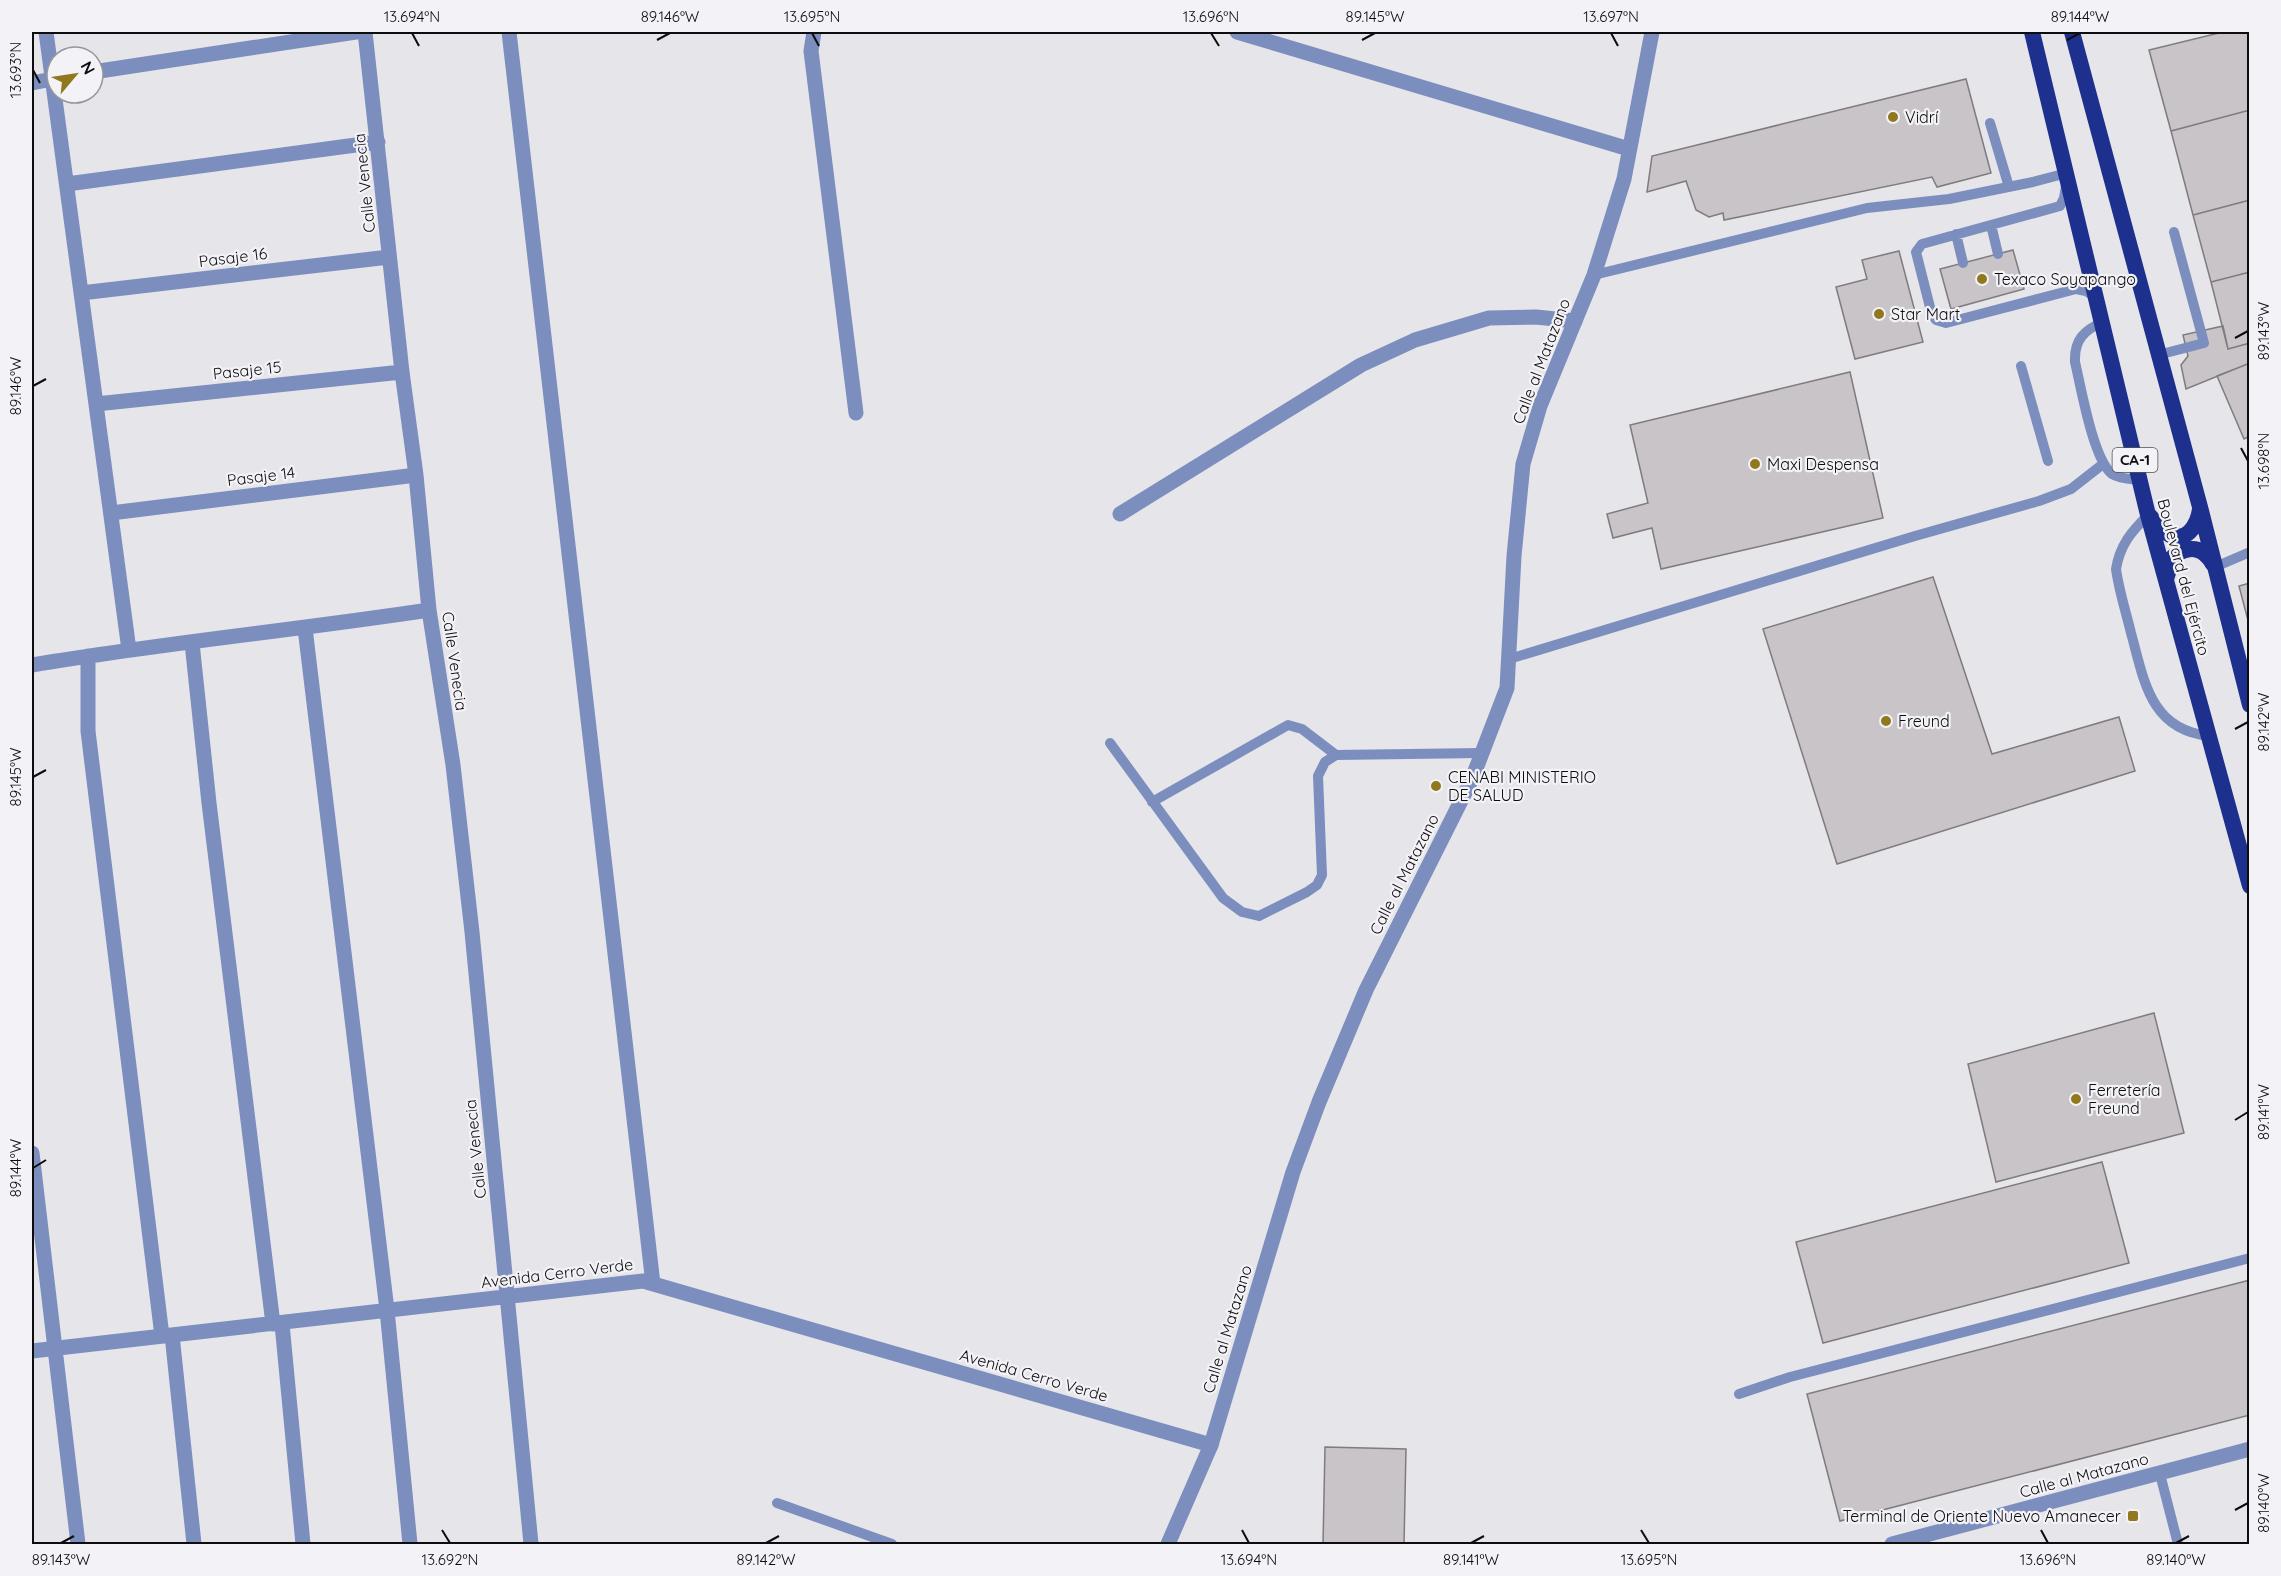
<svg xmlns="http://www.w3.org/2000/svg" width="2281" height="1576" viewBox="0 0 2281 1576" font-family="Quicksand,sans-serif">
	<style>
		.building { fill: #c8c4c7; stroke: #7f7b7e; stroke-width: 1.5 }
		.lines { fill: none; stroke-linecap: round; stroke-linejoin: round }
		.service { stroke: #7c8ebe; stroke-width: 10 }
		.minor { stroke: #7c8ebe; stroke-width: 15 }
		.tertiary { stroke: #7c8ebe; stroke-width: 15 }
		.trunk { stroke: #1e308e; stroke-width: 16 }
		.ticks { fill: none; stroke: #0d0c0e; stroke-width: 2 }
		.poi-dot { fill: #8f781d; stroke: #f3f2f7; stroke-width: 2 }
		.labels { text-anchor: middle; stroke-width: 4.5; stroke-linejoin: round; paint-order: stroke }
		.shield { fill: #f3f2f7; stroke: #525154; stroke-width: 1.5 }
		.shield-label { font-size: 15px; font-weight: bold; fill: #0d0c0e }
		.poi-label { font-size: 16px; fill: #0d0c0e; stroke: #f3f2f7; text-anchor: start }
		.street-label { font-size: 16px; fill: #0d0c0e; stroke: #f3f2f7 }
		.neatline { fill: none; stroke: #0d0c0e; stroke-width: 2 }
		.ticks-label { font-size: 15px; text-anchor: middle; fill: #0d0c0e }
	</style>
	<rect width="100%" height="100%" fill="#e6e5e9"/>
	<path class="building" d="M2223,32h27v78l-79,21 -22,-81z
		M1966,79l25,94 -54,14 -5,-10 -208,43 -1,-7 -14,4 -13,-7 -10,-29 -39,11 5,-36z
		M2250,110v90l-57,15 -22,-84z
		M2250,200v72l-39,10 -18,-67z
		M2013,250l11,39 -73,20 -11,-40z
		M1899,251l24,91 -68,17 -19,-72 31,-8 -5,-19z
		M2250,272v71l-22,6 -17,-67z
		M2223,326l5,23 22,-6v20l-64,26 -5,-24 7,-9 -5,-21z
		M2250,363v73l-6,3 -27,-63z
		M1850,372l33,146 -222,51 -9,-41 -39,10 -6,-24 41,-11 -18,-78z
		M1933,577l59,177 127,-37 16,54 -298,93 -74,-235z
		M2250,583v45l-11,-42z
		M2154,1013l30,120 -188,49 -28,-118z
		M2102,1162l27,101 -306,80 -27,-101z
		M2250,1280v135l-410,106 -33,-127z
		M1325,1447l81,2 -2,95h-81z"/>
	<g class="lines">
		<path class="service" d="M1990,123l19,64
			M2066,186l-2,12 -4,8 -138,38 -6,8 16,63 4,5 10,3 130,-34 10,2 11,7
			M1991,225l7,29
			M1956,234l7,29
			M1594,275l273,-67 82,-9 84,-17 34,-9
			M2103,322c-19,8 -29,18 -28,40 6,25 18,97 37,112 8,5 19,5 28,6
			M2158,355l46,-12 -30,-111
			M2021,366l27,95
			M2148,515c-17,17 -28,30 -32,54 3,22 10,43 15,64 13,47 19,97 78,103
			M2215,567l35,-15
			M1509,659l406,-123 124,-35 32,-12 32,-25
			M1110,743l113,155 19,14 17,4 48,-24 10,-7 5,-10 -4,-99 7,-14 11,-7 146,-2
			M1152,802l136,-77 14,4 34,26
			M1739,1394l51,-17 460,-119
			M2160,1474l18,70
			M777,1503l115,41"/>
		<path class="minor" d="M46,32l83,618
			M365,32l37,340 14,103 13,135 24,155 19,167 59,612
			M509,32l144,1252
			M814,32l-3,19 45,362
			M1237,32l392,117
			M93,72l263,-40
			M32,83l25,-5
			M67,184l311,-42
			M81,293l308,-36
			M96,404l306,-32
			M111,513l305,-38
			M1120,514l241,-149 54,-25 74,-22 47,-1 39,4
			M305,628l82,682 23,234
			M192,643l17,160 64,521
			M88,656v75l74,605
			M32,665c131,-22 265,-35 397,-55
			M32,1153l46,391
			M282,1324l21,220
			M172,1335l22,209
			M32,1351l611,-70 568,164
			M1892,1544l358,-95"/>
		<path class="tertiary" d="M1168,1544l43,-99 82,-273 26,-70 47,-112 106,-211 35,-91 7,-132 9,-92 17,-58 54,-131 30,-96 28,-147"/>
		<path class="trunk" d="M2032,32l116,483 102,371
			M2072,32l128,475 50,198
			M2149,515c5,6 11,14 18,18 18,13 31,-8 33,-24
			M2166,579l7,-22c15,-12 30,-11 40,7"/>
	</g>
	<path class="ticks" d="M412,33l7,13M812,33l7,13M1211,33l8,13M1611,33l7,13M657,40l13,-7M1362,40l13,-7M2067,40l13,-7M33,70l7,13M2235,338l13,-7M33,386l13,-7M2241,448l7,13M2235,729l13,-7M33,777l13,-7M2235,1120l13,-8M33,1168l13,-8M2235,1510l13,-7M442,1530l8,13M1242,1530l7,13M1641,1530l8,13M2041,1530l7,13M61,1543l13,-7M766,1543l13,-7M1471,1543l13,-7M2176,1543l13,-7"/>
	<g class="poi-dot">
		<circle cx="1893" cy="117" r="6"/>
		<circle cx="1982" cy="279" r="6"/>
		<circle cx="1879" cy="314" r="6"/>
		<circle cx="1755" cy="464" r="6"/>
		<circle cx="1886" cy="721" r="6"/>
		<circle cx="1436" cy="786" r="6"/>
		<circle cx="2076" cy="1099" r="6"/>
		<rect x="2127" y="1510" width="12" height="12" rx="3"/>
	</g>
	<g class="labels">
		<rect class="shield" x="2112.5" y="448" width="45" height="24" rx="4.5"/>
		<g class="shield-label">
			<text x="2135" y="465">CA-1</text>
		</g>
		<g class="poi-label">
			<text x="1905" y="123">Vidrí</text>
			<text x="1994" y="285">Texaco Soyapango</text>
			<text x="1891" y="320">Star Mart</text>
			<text x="1767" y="470">Maxi Despensa</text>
			<text x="1898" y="727">Freund</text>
			<text x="1448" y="783">CENABI MINISTERIO<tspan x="1448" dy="18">DE SALUD</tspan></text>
			<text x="2088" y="1096">Ferretería<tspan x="2088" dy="18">Freund</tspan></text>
			<text x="2121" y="1522" text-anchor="end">Terminal de Oriente Nuevo Amanecer</text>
		</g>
		<g class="street-label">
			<text transform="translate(364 183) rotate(-96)" y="6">Calle Venecia</text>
			<text transform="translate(233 257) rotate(-7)" y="6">Pasaje 16</text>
			<text transform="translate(1541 361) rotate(-69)" y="6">Calle al Matazano</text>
			<text transform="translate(247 370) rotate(-6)" y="6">Pasaje 15</text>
			<text transform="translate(261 476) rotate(-7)" y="6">Pasaje 14</text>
			<text transform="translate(2184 577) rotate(75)" y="6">Boulevard del Ejército</text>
			<text transform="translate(455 661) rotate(82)" y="6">Calle Venecia</text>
			<text transform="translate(1404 874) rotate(-63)" y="6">Calle al Matazano</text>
			<text transform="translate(475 1149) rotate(-96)" y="6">Calle Venecia</text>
			<text transform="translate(557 1273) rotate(-7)" y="6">Avenida Cerro Verde</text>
			<text transform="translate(1227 1329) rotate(-73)" y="6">Calle al Matazano</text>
			<text transform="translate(1034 1375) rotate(16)" y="6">Avenida Cerro Verde</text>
			<text transform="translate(2084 1475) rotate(-15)" y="6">Calle al Matazano</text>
		</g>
	</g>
	<rect width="2281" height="1576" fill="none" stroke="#f3f2f7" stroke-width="66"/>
	<g transform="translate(75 75) rotate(61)"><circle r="28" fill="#f3f2f7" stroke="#97969a" stroke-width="1.5"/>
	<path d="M0-4.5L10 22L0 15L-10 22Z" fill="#8f781d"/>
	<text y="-9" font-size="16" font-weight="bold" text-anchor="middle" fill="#0d0c0e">N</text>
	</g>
	<rect x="33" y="33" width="2215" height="1510" class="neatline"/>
	<g class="ticks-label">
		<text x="412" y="22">13.694°N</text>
		<text x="670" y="22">89.146°W</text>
		<text x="812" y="22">13.695°N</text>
		<text x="1211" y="22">13.696°N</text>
		<text x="1375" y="22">89.145°W</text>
		<text x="1611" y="22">13.697°N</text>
		<text x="2080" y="22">89.144°W</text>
		<text transform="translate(16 70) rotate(-90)" y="5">13.693°N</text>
		<text transform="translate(2264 331) rotate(-90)" y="5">89.143°W</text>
		<text transform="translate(16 386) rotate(-90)" y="5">89.146°W</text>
		<text transform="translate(2264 461) rotate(-90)" y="5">13.698°N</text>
		<text transform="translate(2264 722) rotate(-90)" y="5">89.142°W</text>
		<text transform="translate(16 777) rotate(-90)" y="5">89.145°W</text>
		<text transform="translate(2264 1112) rotate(-90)" y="5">89.141°W</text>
		<text transform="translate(16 1168) rotate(-90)" y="5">89.144°W</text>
		<text transform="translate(2264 1503) rotate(-90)" y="5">89.140°W</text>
		<text x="61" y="1565">89.143°W</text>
		<text x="450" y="1565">13.692°N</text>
		<text x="766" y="1565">89.142°W</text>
		<text x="1249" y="1565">13.694°N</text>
		<text x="1471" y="1565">89.141°W</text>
		<text x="1649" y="1565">13.695°N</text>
		<text x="2048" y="1565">13.696°N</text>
		<text x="2176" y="1565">89.140°W</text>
	</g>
</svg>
